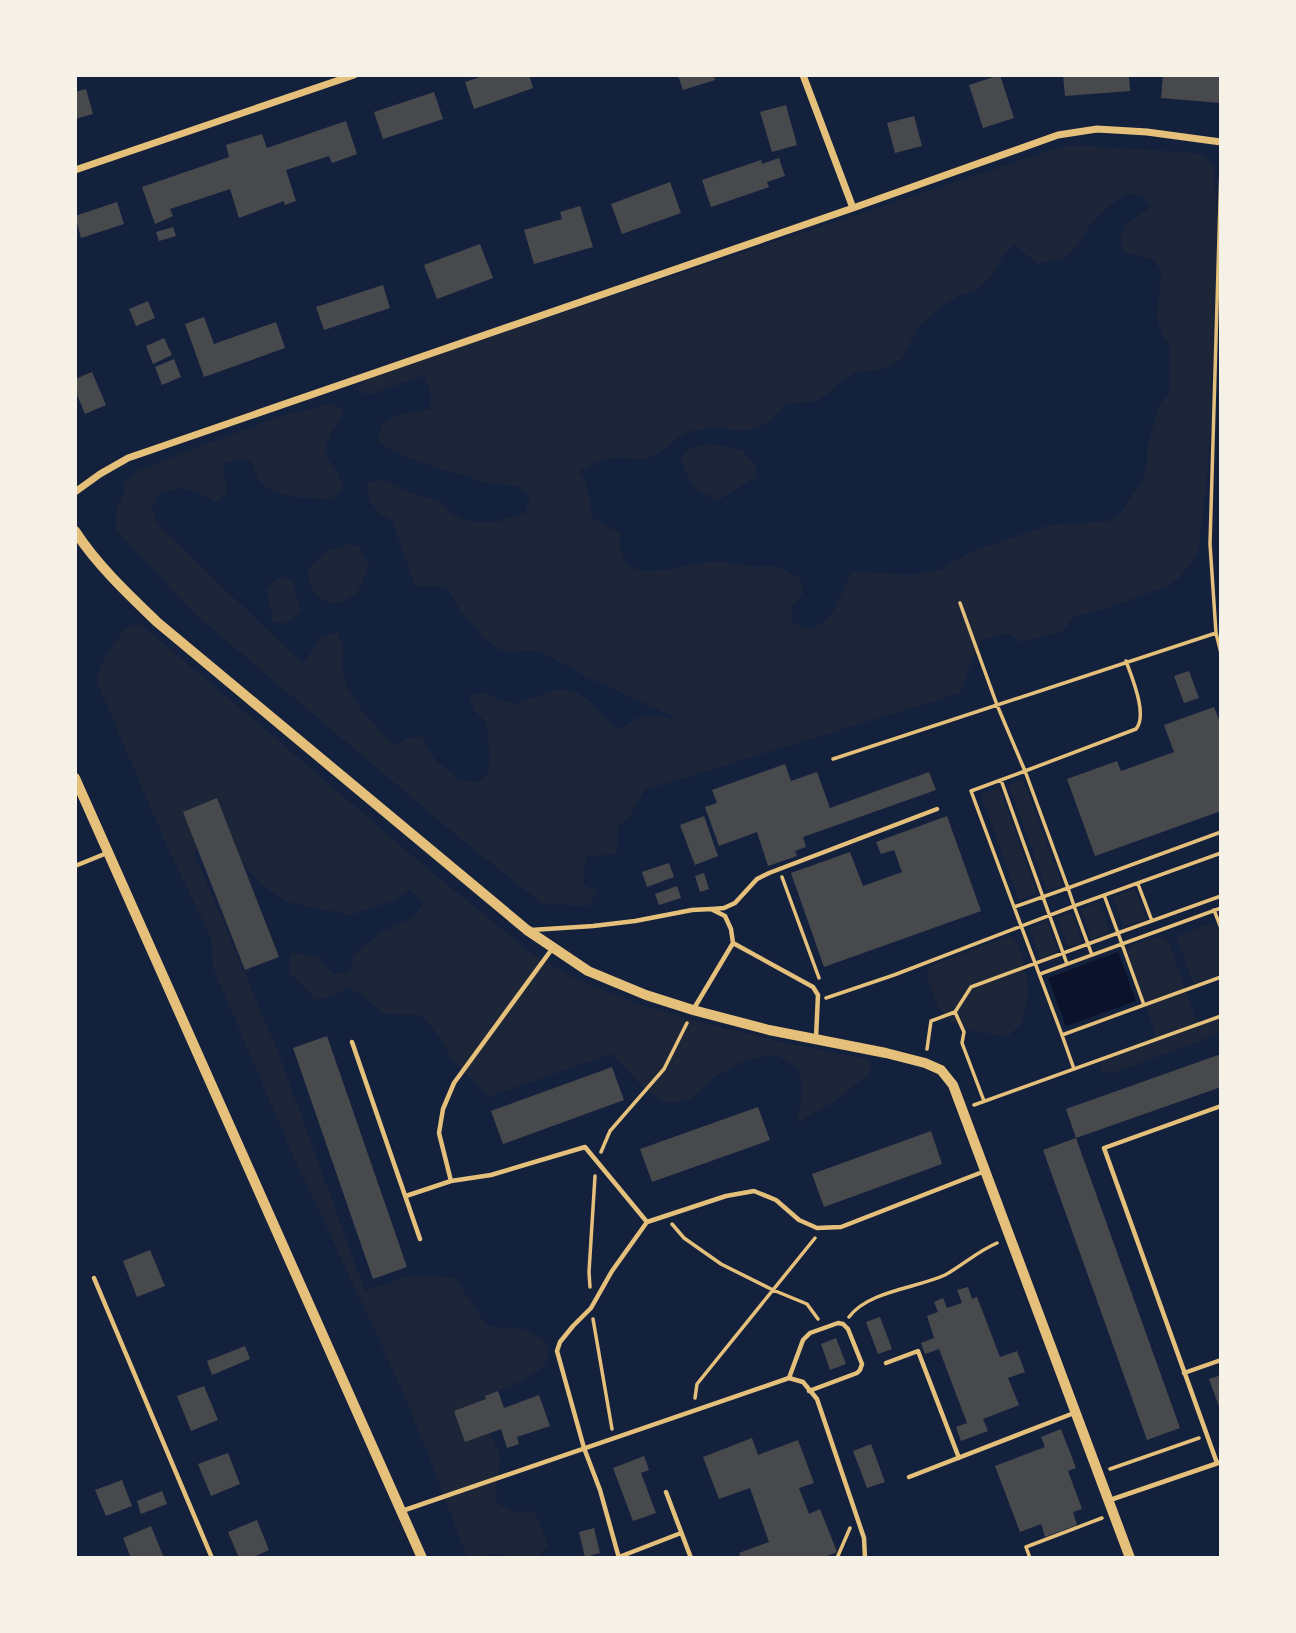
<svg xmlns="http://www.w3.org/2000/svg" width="1296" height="1633" viewBox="0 0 1296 1633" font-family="'Times New Roman',serif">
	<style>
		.green { fill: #1d2539; fill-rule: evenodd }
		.water { fill: #0b132b }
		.building { fill: #48494c }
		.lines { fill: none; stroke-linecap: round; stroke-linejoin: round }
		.path { stroke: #e5c07b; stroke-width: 3.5 }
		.service { stroke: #e5c07b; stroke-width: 4.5 }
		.minor { stroke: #e5c07b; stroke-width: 7 }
		.tertiary { stroke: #e5c07b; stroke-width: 10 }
	</style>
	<rect width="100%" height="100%" fill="#14213d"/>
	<path class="green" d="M1067,145l130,8 17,11 3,61 -6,194 -5,71 -8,62 -8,13 -11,13 -12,8 -57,21 -36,9 -11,15 -43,11 -13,-9 -25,7 -13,28 -9,25 -315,97 -15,26 -12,10 -1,28 -31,3 -3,27 14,8 -8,14 -46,-2 -76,-60 -270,-228 -81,-86 -1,-17 7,-15 3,-16 13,-11 57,-23 93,-34 29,-6 14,-5 13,8 -14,25 -6,14c6,13 15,23 19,38l-11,11c-23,-2 -60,2 -74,-21 -2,-4 -4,-11 -6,-16l-16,-3 -13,5 4,28 -11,10c-25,-12 -32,-20 -59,-6l-5,13 5,15 146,140 19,-28 15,-4c10,19 4,24 6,42 3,23 35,55 51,71l13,-7 15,-2 14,25 24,19 16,3 12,-10 2,-17 -4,-34 -11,-11 -6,-15 14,-3 30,11 44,-14 17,1 13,8 32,31c8,-6 20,-15 31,-15 8,0 18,4 28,4l-91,-42 -42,-23 -17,-4 -15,3 -15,-4 -13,-10 -22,-25 -18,-28h-30l-23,-66 -14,-7 -9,-14 -2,-16 16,-3 28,13 29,9 10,11 14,7 17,2h16l29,-10 4,-18 -15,-9h-15l-16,-3 -30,-10 -17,-4 -47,-18 -12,-10 4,-16 16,-9 32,-6 1,-17 -7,-16 -56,19 -12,-6 17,-13zM1126,193l17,3 9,10 -25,17 -7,14 4,15 15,5 15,2 7,13 -4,47 5,14 8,13v47l-9,10 -6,16 -8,31v16l-5,14 -25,38 -12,4 -48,2 -14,3 -75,26 -26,16 -29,6 -61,-3c-11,18 -17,54 -43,56 -5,0 -12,-4 -16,-5l-1,-17 11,-12 -3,-17 -15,-7 -15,-4 -15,1 -33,-5 -19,1 -45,8h-17l-15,-6 -5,-15 -1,-17 -28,-15 -5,-33 -8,-14c9,-4 20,-11 30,-13 14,-3 29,4 43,-1 14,-4 21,-21 40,-26 41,-11 60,17 93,-27l31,-3 13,-8 12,-13 14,-7 32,-5 14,-8 17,-33 27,-24 14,-7 14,-4 12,-9 11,-13 8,-16 10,-10 23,20c10,-2 23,-3 32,-10 9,-7 13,-18 20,-27 10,-13 24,-24 37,-34z
		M710,444l32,6 14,17 -1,10 -36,23 -22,-10 -14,-21 -1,-12 7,-9z
		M348,544l11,2 10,18 -12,30 -18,9 -12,-1 -10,-7 -7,-9 -2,-18 20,-17z
		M283,576l10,6 8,30 -17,12 -11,-3 -6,-29 6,-11z
		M140,624l105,88 171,147 114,93 37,23 70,29 66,19 97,23 68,13 4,6 -5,11 -34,26 -36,21 6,-34 -4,-20 -22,-14 -29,4 -32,17 -25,23 -23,4 -22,-12 -24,-27 -11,-10 -123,43 -38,-40 -12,-22 -17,-20h-22l-16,-2 -20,-17 -16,-9 -13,9 -18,4 -27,-28 1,-19 27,3 17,18 15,-2 5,-17 26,-22 35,-16 8,-14 -13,-13 -20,12 -39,13 -65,-13 -26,-19 -29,-34 -27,-7 -10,11 84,199 87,239 47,-16 43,3 32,48 35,3 22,11 6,11 -6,16 -26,15 -33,14 5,36 10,24 -5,46 18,10 22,-1 13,35 -12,12 -48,-4 -6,4h-15l-38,-102 -29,-71 -78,-168 -27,-57 -82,-193 -2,-29 -47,-99 -68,-159 7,-19 21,-32z
		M1023,780l39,105 -15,5 -38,-105z
		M999,788l38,105 -18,7 -38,-105z
		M1135,889l11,30 -22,8 -11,-30z
		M1099,902l11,30 -19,7 -10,-30z
		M1072,912l10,30 -14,5 -11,-29z
		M1047,921l11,30 -18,7 -11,-30z
		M1215,922l6,16v36l-27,10 -18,-48z
		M1009,936l7,6 6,15 7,35 -8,32 -13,12 -29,-4 -28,-10 -13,-16 -12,-30 4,-10z
		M1160,936l9,6 27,78 9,4 16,-6v15l-110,41 -10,-4v-10l50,-20 4,-7 -27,-81 4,-7z"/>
	<path class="water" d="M1118,952l18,49 -70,25 -18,-48z"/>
	<path class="building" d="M486,75h43l4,13 -59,21 -9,-27z
		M678,75h36l1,5 -32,10z
		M1000,75l14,43 -31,10 -14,-43z
		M1063,75h66l1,16 -65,5z
		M1163,75h58v28l-60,-5z
		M86,89l7,25 -18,5v-27z
		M434,92l9,27 -60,20 -9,-27z
		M786,105l11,40 -25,7 -12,-40z
		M914,116l8,30 -27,7 -8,-30z
		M346,121l11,33 -25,9 -3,-7 -43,14 10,31 -11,4 -1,-4 -45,17 -9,-29 -60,20 3,7 -18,8 -13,-37 87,-30 -3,-12 36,-11 5,14z
		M779,158l6,18 -18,6 2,5 -58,20 -9,-27 59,-20 1,4z
		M670,182l11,31 -59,21 -11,-30z
		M117,202l7,22 -43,14 -6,-22z
		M580,206l13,41 -59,17 -10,-34 38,-11 -2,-7z
		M173,227l3,9 -17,5 -3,-9z
		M480,244l13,34 -56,21 -13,-34z
		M383,285l7,23 -66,22 -8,-23z
		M148,301l7,17 -19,8 -7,-17z
		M204,317l10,27 62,-22 9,26 -81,29 -19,-53z
		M164,338l8,17 -19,9 -7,-18z
		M174,359l7,18 -19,8 -7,-18z
		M92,372l14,33 -21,9 -10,-24v-11z
		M1189,671l10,27 -15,5 -10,-27z
		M1214,707l7,18v86l-126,45 -28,-77 50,-18 4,10 53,-19 -10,-27z
		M785,764l6,17 26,-9 13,36 99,-36 7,18 -133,47 3,10 -11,4 2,5 -29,10 -11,-34 -38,14 -14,-39 12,-4 -5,-13z
		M217,798l62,159 -34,13 -62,-158z
		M704,816l14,40 -23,9 -15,-40z
		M947,816l34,95 -157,56 -33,-94 59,-21 13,34 39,-14 -8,-22 -13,4 -5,-12z
		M669,863l5,14 -27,10 -5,-15z
		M704,873l5,16 -9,3 -5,-16z
		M677,886l4,12 -22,7 -4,-11z
		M327,1036l80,231 -34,12 -80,-231z
		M1221,1054v33l-145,51 -10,-29z
		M612,1067l12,33 -121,44 -12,-33z
		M758,1107l12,33 -118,42 -12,-33z
		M931,1131l11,33 -118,43 -12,-33z
		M1076,1138l104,290 -33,12 -104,-290z
		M150,1250l15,36 -28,11 -14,-36z
		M968,1287l4,12 5,-2 23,60 17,-6 8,21 -17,6 11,27 -36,14 5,12 -27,10 -5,-14 11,-4 -28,-74 -14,5 -4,-11 13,-5 -7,-22 11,-4 -4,-10 9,-4 4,10 15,-5 -5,-13z
		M880,1317l12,32 -14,5 -12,-32z
		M836,1338l10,26 -16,6 -9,-26z
		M245,1346l5,13 -38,16 -5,-14z
		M1221,1375v34h-1l-11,-30z
		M204,1386l14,34 -27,11 -14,-35z
		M498,1391l6,17 35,-13 11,31 -33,11 2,7 -12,4 -6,-19 -36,13 -11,-31 32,-12 -1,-3z
		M1061,1429l15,39 -8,3 14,38 -9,3 4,13 -32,12 -4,-13 -21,8 -25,-66 50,-19 -4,-10z
		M752,1438l6,17 40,-15 16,43 -15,5 10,26 11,-5 17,43 -15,6h-81l-2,-5 30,-11 -19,-54 -31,11 -16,-42z
		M871,1444l14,38 -18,6 -14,-37z
		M228,1453l12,31 -29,12 -13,-32z
		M644,1456l5,14 -8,3 15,40 -23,8 -20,-53z
		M122,1480l10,26 -26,10 -11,-26z
		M162,1491l5,13 -26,10 -4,-13z
		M257,1520l12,30 -18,8h-12l-11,-26z
		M151,1526l13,32h-33l-8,-20z
		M594,1528l6,25 -15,4 -6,-25z"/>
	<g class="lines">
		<path class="path" d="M960,603l37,102 28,66 111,-42c12,-14 -4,-51 -10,-68
			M1216,633l-6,-89 11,-377
			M833,759l383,-126 5,20
			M1025,771l43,117 -54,19 -43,-116z
			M1001,780l66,184
			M1221,832l-153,56 6,18 147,-53
			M782,877l37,101
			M1138,884l14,37
			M1221,896l-103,37 4,11 99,-36
			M1014,907l48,128 82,-30 -22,-61 -82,30
			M1214,910l7,18
			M826,998l68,-23 180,-69 18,49
			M1144,1005l77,-28
			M955,1012l9,20 -2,11 22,58
			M1062,1035l12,34
			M927,1049l4,-28 24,-9 16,-25 147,-54 -14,-38
			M974,1105l247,-89
			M601,1152l9,-21 54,-62 23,-46
			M672,1224l12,14 37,26 52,26 34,14 11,15
			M590,1287l-1,-15 6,-96
			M849,1317c19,-26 68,-29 96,-42 18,-10 33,-24 52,-32
			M593,1319l19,110
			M695,1398l2,-14 118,-146
			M1110,1469l89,-31
			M837,1558l13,-30
			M1030,1558l-4,-11 76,-29"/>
		<path class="service" d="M75,866l32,-13
			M712,909l12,-1 11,-5 22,-24 12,-6 168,-64
			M531,930l62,-4 42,-5 57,-11 19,-1 14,7 6,13 2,14 -40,67
			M733,943l80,44 5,8 -2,43
			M352,1042l68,197
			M451,1181l-12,-48 4,-24 11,-26 98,-134
			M406,1196l45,-15 40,-6 94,-28 62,75 79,-26 28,-5 22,9 23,20 18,8 24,-1 144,-56
			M94,1278l118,280
			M886,1363l32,-12 41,107
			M1184,1373l37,-13
			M789,1378l14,-38 7,-7 28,-10 5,1 5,5 14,35 -2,6 -3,3 -48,18
			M1217,1463l-113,-315 117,-42
			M909,1477l165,-64
			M666,1492l25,66
			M1110,1500l111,-38
			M402,1511l387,-133 14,4 14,17 47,139 1,20
			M619,1557l62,-24
			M619,1558l-19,-68 -16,-42 -27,-97 3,-9 13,-16 18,-18 21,-37 35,-49"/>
		<path class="minor" d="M803,75l50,133
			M75,170l279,-95
			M75,492l25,-18 28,-16 725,-250 205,-73 39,-6 50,3 74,10"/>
		<path class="tertiary" d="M75,531c22,34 53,63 82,91l370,308 61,41 58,24 47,15 76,20 117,23 39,10 16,7 12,15 177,473
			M75,778l347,780"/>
	</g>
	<rect width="1296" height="1633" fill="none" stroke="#f6f1e7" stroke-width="154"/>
</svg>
